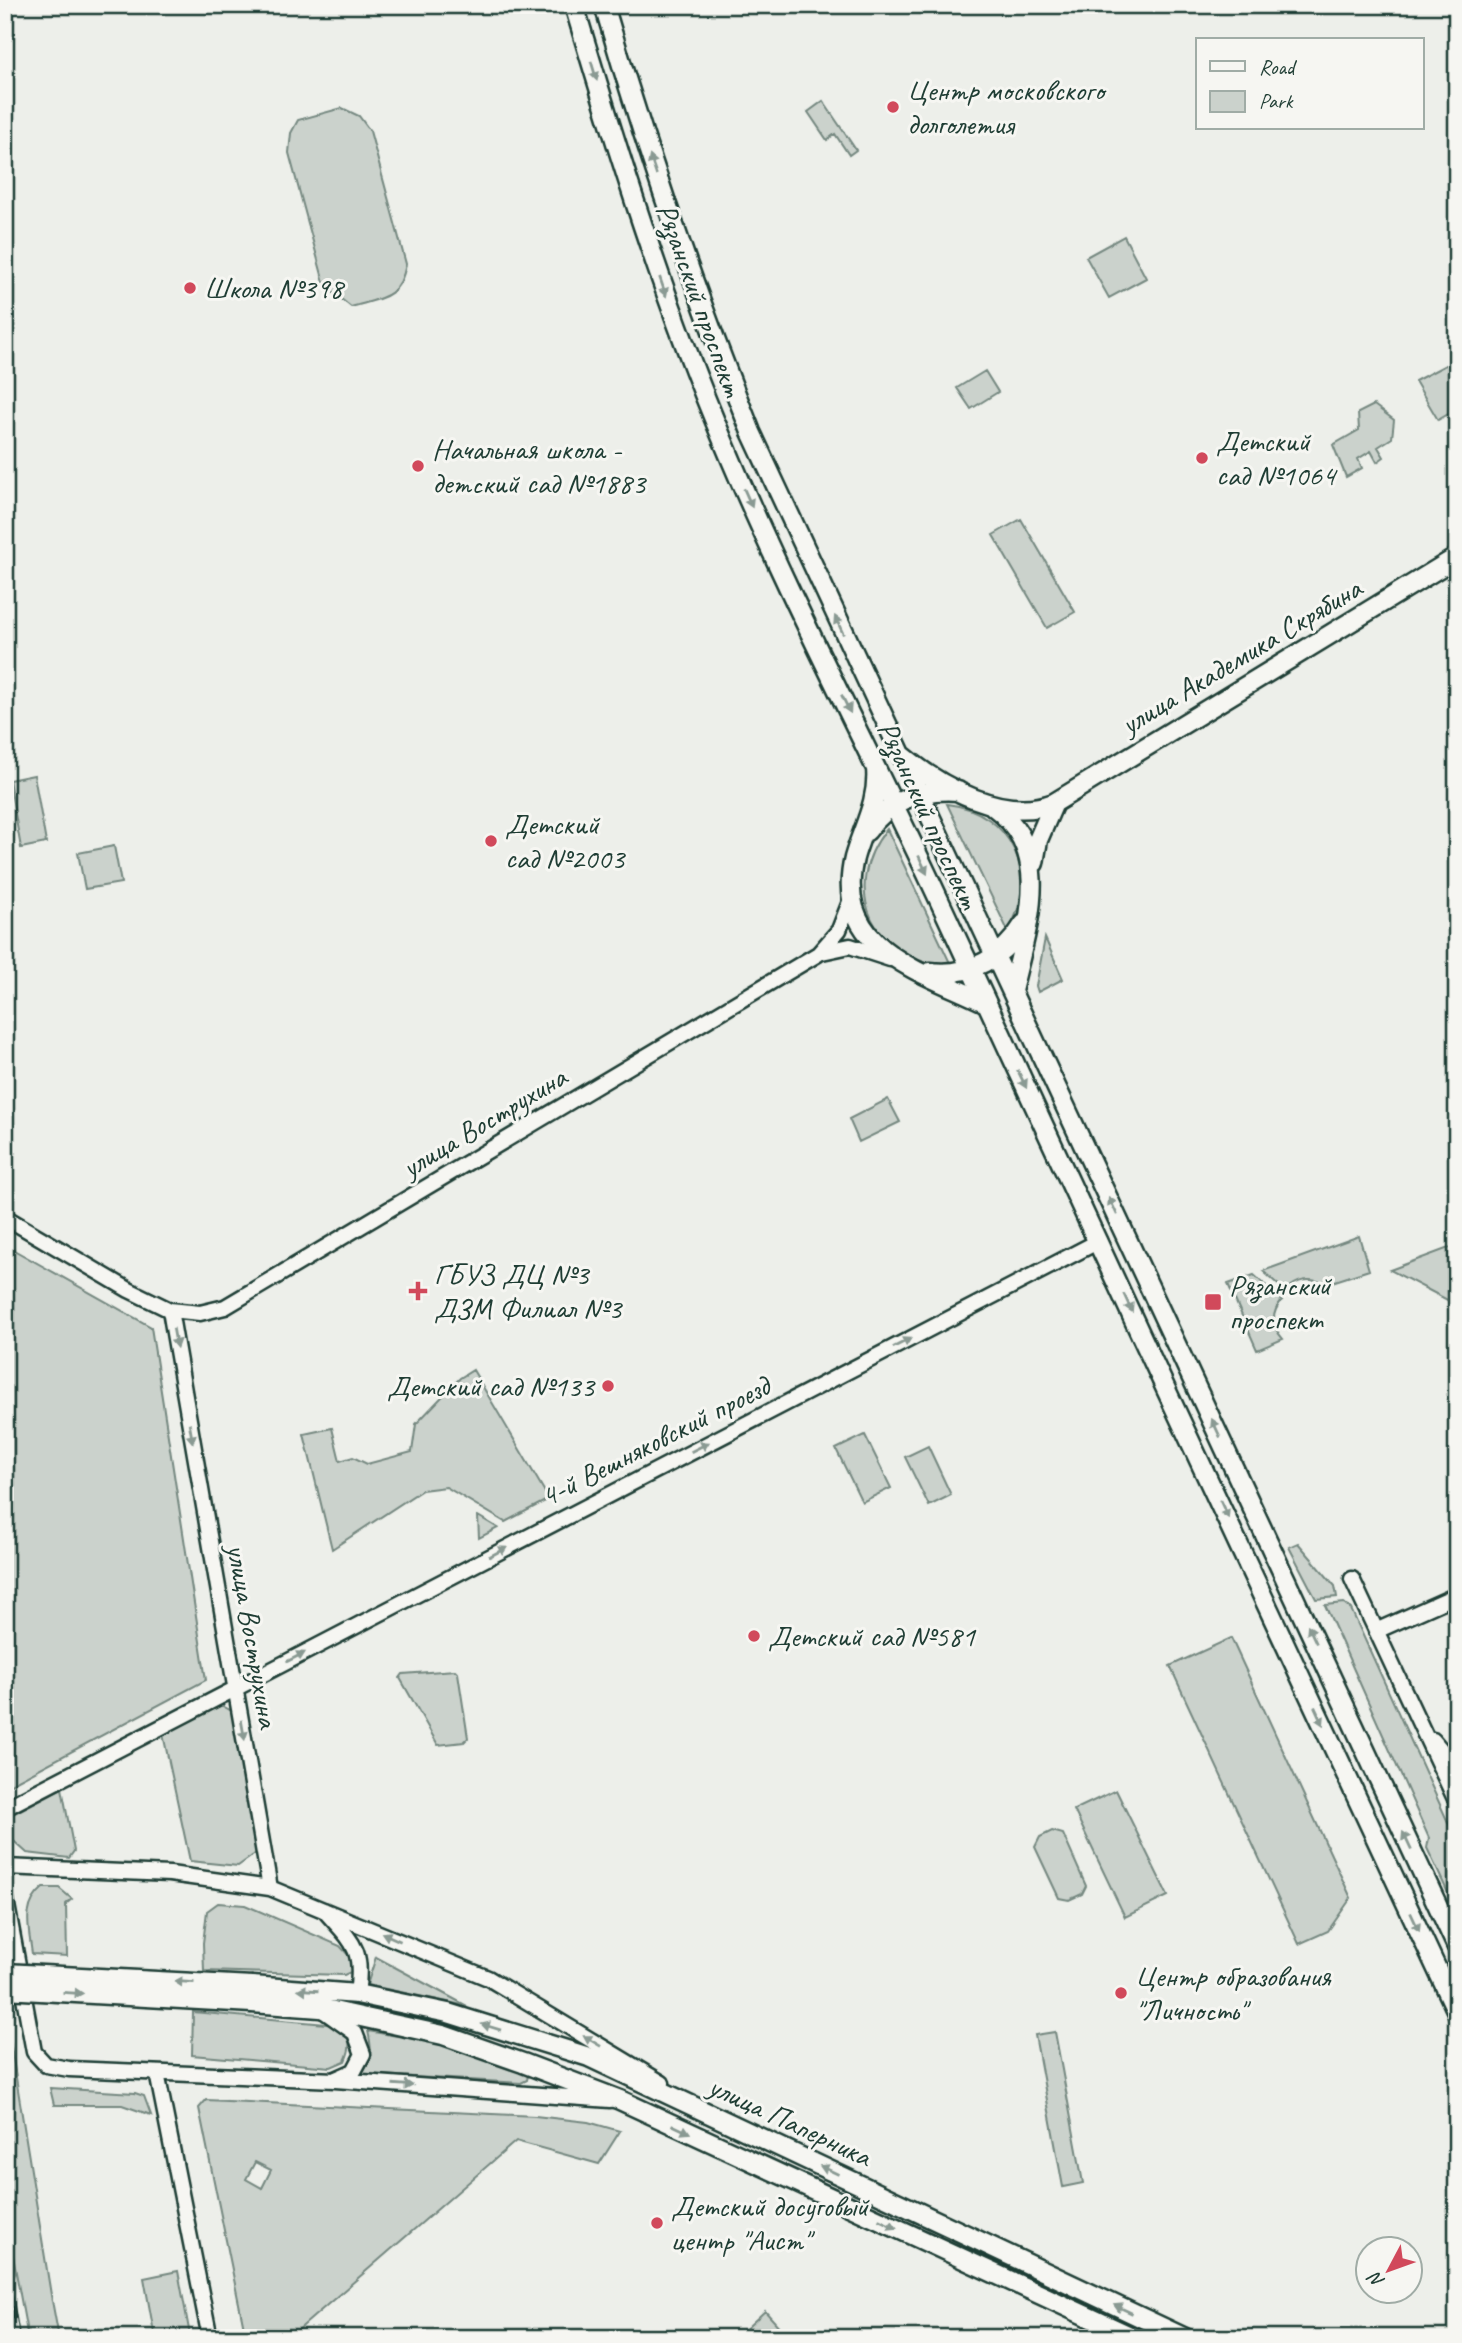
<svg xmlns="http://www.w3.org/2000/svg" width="1462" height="2343" viewBox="0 0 1462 2343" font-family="Caveat,sans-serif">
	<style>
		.green { fill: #cbd2cc; stroke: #758880; stroke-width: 2; fill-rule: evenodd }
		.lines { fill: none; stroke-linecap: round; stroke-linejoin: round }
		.minor-casing { stroke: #1f3d34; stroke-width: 19 }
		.major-casing { stroke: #1f3d34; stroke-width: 23 }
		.minor { stroke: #f6f6f2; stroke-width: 14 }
		.major { stroke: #f6f6f2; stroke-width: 18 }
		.rail-casing { stroke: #1f3d34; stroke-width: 7 }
		.rail { stroke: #f6f6f2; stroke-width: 4.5; stroke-dasharray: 13; stroke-linecap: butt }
		.major-bridge-casing { stroke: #1f3d34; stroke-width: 23; stroke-linecap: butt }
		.major-bridge { stroke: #f6f6f2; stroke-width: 18 }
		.oneway { fill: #8a9a93 }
		.poi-dot { fill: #d1495b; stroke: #f6f6f2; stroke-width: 2.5 }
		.labels { text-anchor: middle; stroke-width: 6; stroke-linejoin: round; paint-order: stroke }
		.poi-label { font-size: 30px; fill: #1f3d34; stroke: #f6f6f2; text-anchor: start }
		.street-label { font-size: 30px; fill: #1f3d34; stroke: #f6f6f2 }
	</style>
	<rect width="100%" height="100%" fill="#edefea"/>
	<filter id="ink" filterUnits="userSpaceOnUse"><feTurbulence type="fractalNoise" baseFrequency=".0143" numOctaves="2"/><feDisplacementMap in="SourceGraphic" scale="14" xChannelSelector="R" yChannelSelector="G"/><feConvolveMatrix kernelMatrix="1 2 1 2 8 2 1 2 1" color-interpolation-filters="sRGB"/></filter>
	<g filter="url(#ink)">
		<path class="green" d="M823,101l33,49 -7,5 -14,-21 -8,6 -19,-28z
			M342,108l17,8 11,15 36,133c-6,35 -25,34 -55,43l-26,-21 -36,-133 2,-20 7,-13z
			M1124,236l22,42 -37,20 -23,-41z
			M1457,359v50l-19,11 -23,-39z
			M985,371l13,21 -27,17 -14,-21z
			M1374,405l20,15 -2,18 -14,9 6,10 -7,5 -6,-11 -13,8 4,9 -16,9 -13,-32 26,-15 -1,-17z
			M1021,519l54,93 -28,16 -54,-93z
			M34,775l12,68 -25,5 -12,-68z
			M947,804c65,7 94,73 61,127z
			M887,829l64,136c-77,0 -113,-77 -64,-136z
			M114,846l7,37 -36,6 -7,-36z
			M1045,938l18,41 -25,13 -2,-6z
			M888,1099l12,23 -41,20 -10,-23z
			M1359,1236l10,34 -43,14c-17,-7 -28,-5 -41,7l-22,-20z
			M5,1245l146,82 55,353 -201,107z
			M1454,1246l3,7v52l-67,-35z
			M1254,1275l28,25c-11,13 -11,26 1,39l-26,11 -29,-66z
			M473,1370l76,129 -44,23 -59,-35 -24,3 -90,59 -28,-115 28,-6 8,33 13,-4 14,7 45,-12 4,-28 44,-46z
			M865,1435l26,53 -29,14 -26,-53z
			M928,1446l23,49 -22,11 -24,-49z
			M478,1516l20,12 -19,10z
			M1298,1543l37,43 2,11 -21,2 -27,-52z
			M1344,1603l7,6 106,233v70l-30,-64 2,-10 -104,-233z
			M1231,1638l120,260 -23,33 -29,13 -129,-278z
			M455,1670l3,3 10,65 -4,4 -26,3 -38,-67 3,-4z
			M219,1704l18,10 22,137 -21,15 -48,-5 -27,-127z
			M62,1788l12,63 -5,7 -42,-5 -20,-18 -2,-17z
			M1116,1790l52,106 -43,21 -51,-107z
			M1052,1831l11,3 23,52 -4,8 -13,6 -10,-2 -24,-51 5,-10z
			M43,1888h16l13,11 -6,5 1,52 -35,-2c-3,-25 -11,-48 11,-66z
			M218,1903l27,2 95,41 11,12 2,13 -9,4 -140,-4 -1,-28 4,-32z
			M376,1957l91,49 -100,-21z
			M5,2009l46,286 8,43h-31l-23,-126z
			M193,2012l144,13c13,13 16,19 8,36l-14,6 -139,-12z
			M368,2031l76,13 78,27 6,4 -1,5 -6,3 -160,-9c12,-15 11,-25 7,-43z
			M1055,2032l28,151 -20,4 -28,-152z
			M50,2088l85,5 9,3 7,19 -29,-10h-68z
			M206,2100l329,16 53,6 32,9 -21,33 -83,-23 -227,197h-43l-47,-230zM255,2162l16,8 -9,18 -16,-9z
			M178,2271l12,64 -35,3 -11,-60z
			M765,2311l24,27h-54h1z"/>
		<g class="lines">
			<g class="minor-casing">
				<path id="minor" d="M822,952l28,-6 40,13
					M5,1217l124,73 41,20 30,3 25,-6 593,-353 21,-24 14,-36
					M170,1310l100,578
					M1352,1579l105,224
					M1376,1631l81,-36
					M1433,1740l24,29
					M5,1808l1094,-567
					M5,1867l165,7 100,14 218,90 174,105
					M5,1894l29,158 12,13 23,4 266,11 275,20
					M324,1910c28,32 40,37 33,84
					M324,2011l31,22 8,21 -9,17 -18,8
					M157,2073l53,265"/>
			</g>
			<g class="major-casing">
				<path id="major" d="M574,5c44,148 90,296 150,438 65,156 145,306 216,459 170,371 345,740 517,1110
					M604,5c42,145 91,287 147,427l706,1515
					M903,756c39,32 101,66 151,47l403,-246
					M876,769c3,32 -14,60 -22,89 -22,92 70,114 132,145
					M994,807c62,45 32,122 18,184
					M867,831c22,-30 53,-43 91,-40
					M1034,863l4,-23 16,-37
					M930,972c40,5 74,-15 94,-48
					M252,1986l105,8 91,19 141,44 596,281
					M252,2003l68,5 123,27 80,28 97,37 514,238"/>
			</g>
			<use href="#minor" class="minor"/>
			<use href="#major" class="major"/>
			<g class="rail-casing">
				<path id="rail" d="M5,2268l12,70"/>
			</g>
			<use href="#rail" class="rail"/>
			<g class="major-bridge-casing">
				<path id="major-bridge" d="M5,1973l247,13
					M5,1989l247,14"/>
			</g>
			<use href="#major-bridge" class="major-bridge"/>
		</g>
		<defs><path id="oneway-solid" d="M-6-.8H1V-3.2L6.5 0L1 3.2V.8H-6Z" transform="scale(1.75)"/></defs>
		<g class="oneway">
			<use href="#oneway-solid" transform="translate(594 71) rotate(73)"/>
			<use href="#oneway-solid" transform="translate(653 165) rotate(-109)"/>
			<use href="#oneway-solid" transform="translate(663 287) rotate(71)"/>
			<use href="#oneway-solid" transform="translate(748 498) rotate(66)"/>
			<use href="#oneway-solid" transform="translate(839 625) rotate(-115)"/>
			<use href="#oneway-solid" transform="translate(846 704) rotate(64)"/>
			<use href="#oneway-solid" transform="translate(923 865) rotate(65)"/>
			<use href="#oneway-solid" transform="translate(1022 1079) rotate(64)"/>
			<use href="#oneway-solid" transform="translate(1113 1206) rotate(-115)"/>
			<use href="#oneway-solid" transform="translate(1128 1303) rotate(65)"/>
			<use href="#oneway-solid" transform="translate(175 1338) rotate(80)"/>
			<use href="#oneway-solid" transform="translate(902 1343) rotate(-27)"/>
			<use href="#oneway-solid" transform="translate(1216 1428) rotate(-115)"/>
			<use href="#oneway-solid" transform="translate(191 1433) rotate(80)"/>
			<use href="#oneway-solid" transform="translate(700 1447) rotate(-27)"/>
			<use href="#oneway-solid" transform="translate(1224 1509) rotate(65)"/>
			<use href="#oneway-solid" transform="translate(498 1552) rotate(-28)"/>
			<use href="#oneway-solid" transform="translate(1312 1634) rotate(-115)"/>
			<use href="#oneway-solid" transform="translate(296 1657) rotate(-27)"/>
			<use href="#oneway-solid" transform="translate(1319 1716) rotate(65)"/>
			<use href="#oneway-solid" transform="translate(243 1730) rotate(80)"/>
			<use href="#oneway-solid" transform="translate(1407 1841) rotate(-115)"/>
			<use href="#oneway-solid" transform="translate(1415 1922) rotate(65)"/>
			<use href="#oneway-solid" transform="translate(391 1937) rotate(-156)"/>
			<use href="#oneway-solid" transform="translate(184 1982) rotate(-177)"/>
			<use href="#oneway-solid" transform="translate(308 1990) rotate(-176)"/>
			<use href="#oneway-solid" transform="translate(73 1993) rotate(3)"/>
			<use href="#oneway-solid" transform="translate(491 2027) rotate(-163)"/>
			<use href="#oneway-solid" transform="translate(592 2041) rotate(-149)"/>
			<use href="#oneway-solid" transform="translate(403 2085) rotate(4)"/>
			<use href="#oneway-solid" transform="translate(681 2129) rotate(25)"/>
			<use href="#oneway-solid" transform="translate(829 2170) rotate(-155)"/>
			<use href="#oneway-solid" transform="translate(888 2224) rotate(25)"/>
			<use href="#oneway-solid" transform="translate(1123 2309) rotate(-155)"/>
		</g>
	</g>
	<g class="poi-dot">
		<circle cx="893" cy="107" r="7"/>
		<circle cx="190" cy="288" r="7"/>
		<circle cx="1202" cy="458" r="7"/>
		<circle cx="418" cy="466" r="7"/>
		<circle cx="491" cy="841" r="7"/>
		<path d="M414.5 1280.5h7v7h7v7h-7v7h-7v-7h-7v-7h7z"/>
		<rect x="1204" y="1293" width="18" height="18" rx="3.5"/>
		<circle cx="608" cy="1386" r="7"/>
		<circle cx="754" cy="1636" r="7"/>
		<circle cx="1121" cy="1993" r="7"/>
		<circle cx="657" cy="2223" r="7"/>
	</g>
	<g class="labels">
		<g class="poi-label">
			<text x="907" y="100">Центр московского<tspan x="907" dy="34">долголетия</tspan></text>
			<text x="204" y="298">Школа №398</text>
			<text x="1216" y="451">Детский<tspan x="1216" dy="34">сад №1064</tspan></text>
			<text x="432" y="459">Начальная школа -<tspan x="432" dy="34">детский сад №1883</tspan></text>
			<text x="505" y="834">Детский<tspan x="505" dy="34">сад №2003</tspan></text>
			<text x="434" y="1284">ГБУЗ ДЦ №3<tspan x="434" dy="34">ДЗМ Филиал №3</tspan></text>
			<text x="1229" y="1295">Рязанский<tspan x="1229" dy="34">проспект</tspan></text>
			<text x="594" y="1396" text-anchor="end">Детский сад №133</text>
			<text x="768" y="1646">Детский сад №581</text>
			<text x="1135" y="1986">Центр образования<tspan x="1135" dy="34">"Личность"</tspan></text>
			<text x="671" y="2216">Детский досуговый<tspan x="671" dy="34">центр "Аист"</tspan></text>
		</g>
		<g class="street-label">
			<text transform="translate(700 300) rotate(70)" y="10">Рязанский проспект</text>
			<text transform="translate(1241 656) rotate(-31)" y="10">улица Академика Скрябина</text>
			<text transform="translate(929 815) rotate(65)" y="10">Рязанский проспект</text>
			<text transform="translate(484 1122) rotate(-31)" y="10">улица Вострухина</text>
			<text transform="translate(655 1441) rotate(-27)" y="10">4-й Вешняковский проезд</text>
			<text transform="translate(253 1636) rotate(80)" y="10">улица Вострухина</text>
			<text transform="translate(790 2121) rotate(25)" y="10">улица Паперника</text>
		</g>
	</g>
	<rect width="1462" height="2343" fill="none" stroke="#f6f6f2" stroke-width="28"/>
	<rect x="14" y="14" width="1434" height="2315" fill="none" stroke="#1f3d34" stroke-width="2.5" filter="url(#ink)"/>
	<rect x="1196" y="38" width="228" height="91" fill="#f6f6f2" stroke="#a0aca6" stroke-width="2"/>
	<rect x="1210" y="61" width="35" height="10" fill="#f6f6f2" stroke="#a0aca6" stroke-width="2"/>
	<text x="1259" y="74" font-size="21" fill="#1f3d34">Road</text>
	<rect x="1210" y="91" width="35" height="21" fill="#cbd2cc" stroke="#a0aca6" stroke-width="2"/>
	<text x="1259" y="108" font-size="21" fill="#1f3d34">Park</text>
	<g transform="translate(1389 2270) rotate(229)"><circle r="33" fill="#f6f6f2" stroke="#a0aca6" stroke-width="2"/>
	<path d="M0-5L12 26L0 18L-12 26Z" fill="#d1495b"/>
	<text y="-10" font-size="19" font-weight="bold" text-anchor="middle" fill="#1f3d34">N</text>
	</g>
</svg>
